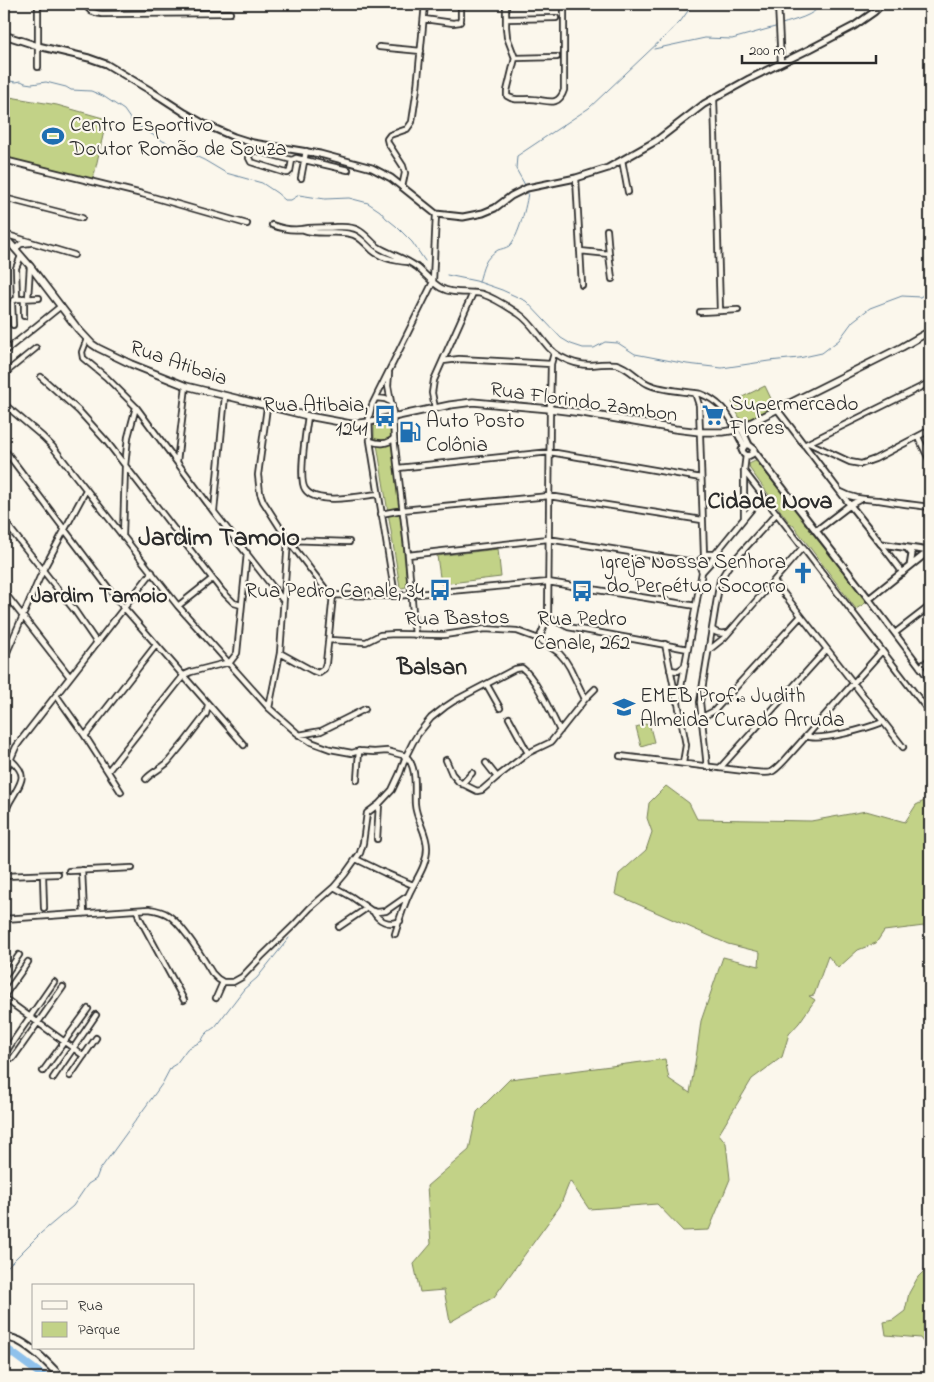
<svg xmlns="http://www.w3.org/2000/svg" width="934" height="1382" viewBox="0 0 934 1382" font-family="'Indie Flower',sans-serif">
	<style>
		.green { fill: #c2d287; stroke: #767e59 }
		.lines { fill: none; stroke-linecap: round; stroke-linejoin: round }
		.stream { stroke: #67859e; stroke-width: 1 }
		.river { stroke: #8fc1eb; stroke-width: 8 }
		.minor-casing { stroke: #2b2b2b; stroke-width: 8 }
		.tertiary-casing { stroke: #2b2b2b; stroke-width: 9 }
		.secondary-casing { stroke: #2b2b2b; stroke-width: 9 }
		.primary-casing { stroke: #2b2b2b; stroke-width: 10 }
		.minor { stroke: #fbf7ec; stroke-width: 4.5 }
		.tertiary { stroke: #fbf7ec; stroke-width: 5 }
		.secondary { stroke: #fbf7ec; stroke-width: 5.5 }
		.primary { stroke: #fbf7ec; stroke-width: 6 }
		.labels { text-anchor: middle; stroke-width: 4.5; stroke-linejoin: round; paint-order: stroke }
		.poi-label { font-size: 21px; fill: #2b2b2b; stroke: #fbf7ec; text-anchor: start }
		.street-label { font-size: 21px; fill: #2b2b2b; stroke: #fbf7ec }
		.neighbourhood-label { font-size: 22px; font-weight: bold; fill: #2b2b2b; stroke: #fbf7ec }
		.quarter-label { font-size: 24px; font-weight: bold; fill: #2b2b2b; stroke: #fbf7ec }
		.district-label { font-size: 26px; font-weight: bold; fill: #2b2b2b; stroke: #fbf7ec }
	</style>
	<rect width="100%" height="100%" fill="#fbf7ec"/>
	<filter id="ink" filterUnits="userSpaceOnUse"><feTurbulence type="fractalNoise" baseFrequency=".02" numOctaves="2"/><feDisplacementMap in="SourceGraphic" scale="10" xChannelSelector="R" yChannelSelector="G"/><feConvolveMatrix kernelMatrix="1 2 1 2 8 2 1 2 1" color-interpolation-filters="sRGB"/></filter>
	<g filter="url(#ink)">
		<path class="green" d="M4,96l53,9 46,13 3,4 -13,58 -89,-23z
			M765,386l10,21 -33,16 -10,-21z
			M391,423l1,15c-6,3 -13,6 -18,1v-14z
			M393,443l14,142 -1,2 -4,1 -2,-1 -23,-143 9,1z
			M755,461l2,1 45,56 -1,1 66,83 -11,7 -63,-84h-2l-41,-56 -1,-5z
			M498,549l3,28 -60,7 -4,-28z
			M649,723l5,19 -13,4 -5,-19z
			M666,786l23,17 8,16 114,2 55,-10 39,11 11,-17 14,-7v123l-6,5 -40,5 -8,12 -18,7 -20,18 -10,-12 -14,39 -5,1 6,4 -16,23 -10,11 -7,23 -30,22 -33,55 7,9 4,36 -21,51 -26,1 -26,-27 -68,5 -19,-28 -10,25 -66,91 -44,25 -6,-32 -24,2 -6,-28 17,-20 -4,-58 42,-36 8,-38 33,-33 155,-20 4,20 21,14 7,-42 4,-30 22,-64 36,9 1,-14 -32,-8 -113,-50 4,-20 27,-24 6,-18 -5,-14 2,-15z
			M926,1269h4v82l-10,-13 -34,-3 -2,-13 9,-2 12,-9 4,-18 9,-16z"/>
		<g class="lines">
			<path class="stream" d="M782,24c12,-4 33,-8 39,-20
				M654,49l51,-11 27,1 43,-12
				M4,80l12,2 5,-1 4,2 7,1 14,-2 20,5 5,3 20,1 12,5 21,14 9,13 30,18 41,19 22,13 36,10 15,10 8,7h6l8,-5 26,4 24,-1 19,5 12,8 6,7 10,8 16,16 13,19
				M525,185l-9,-16 1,-13 72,-48 91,-86 13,-18
				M447,275l29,6 26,9 24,11 35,37 10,6 12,4h11l11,-6 13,1 17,11 52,10 35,4 47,-7 30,-3 23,-5 17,-13 14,-19 17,-13 32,-12 18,1 10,-6
				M479,282c4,-14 5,-24 19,-32 3,-1 8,-2 11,-4 9,-7 18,-42 19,-54
				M4,1270l37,-37 32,-27 15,-22 8,-5 3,-8 63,-87 9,-17 5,-3 11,-15 15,-8c2,-7 7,-10 13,-14l29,-38 13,-11 32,-40"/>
			<path class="river" d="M4,1347l42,31"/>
			<g class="minor-casing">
				<path id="minor" d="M86,4c3,8 8,9 16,10l128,-1
					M506,4v23l1,10 8,21 -8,33v5c7,5 15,3 23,3 15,0 28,10 34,-9v-86
					M778,4l3,59
					M424,19l29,4 7,-1 1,-3v-15
					M506,19l50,-1
					M379,47l42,4
					M515,58l42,-1
					M38,67v-63
					M714,98l6,213
					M4,160l138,34 105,30
					M292,160l-2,11 -2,2h-2l-35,-11 -2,-4 1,-5 4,-3 38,10 4,-2 52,12
					M622,160l6,32
					M301,178l5,-27
					M576,178l6,107
					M402,187l3,-14 -2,-7 -15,-23 -1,-4 3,-4 17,-6 5,-7 5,-34 8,-84
					M4,198l78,20
					M272,225c13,5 24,6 37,3 9,-1 18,0 27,-1 7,0 15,-1 22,3 8,4 13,12 20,17 13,8 28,11 40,21 8,7 14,15 23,20 13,7 28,3 41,6 13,4 26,13 37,20 17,11 25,35 42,43 9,5 19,8 29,8 9,-1 18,-2 26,-1 13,3 21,15 32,20 15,7 37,7 53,10 16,6 28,19 35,36
					M304,230c15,6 34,-1 50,5 7,3 12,9 18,15 9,8 24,11 36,12
					M4,234l70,21
					M15,249l6,-5 9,-1
					M580,251l29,3 -2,-24
					M609,254l3,25
					M24,298v18
					M28,298l2,-32
					M17,299l22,-1
					M700,312l38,-2
					M13,325l-1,-21 1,-3 4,-2 -1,-31 5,-12
					M87,339l-5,13 1,6 23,19 30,30 78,105 69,88
					M4,352l57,-46
					M443,361l16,-2 92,5
					M389,373l-1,13 5,27 1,25 14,117 7,80
					M4,374l32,-26
					M41,377l38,34 28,31 115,149 12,12 7,2
					M695,393l4,12 5,150
					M376,398l9,1 6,3
					M4,404l39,33 9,9 126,160 91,102 28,25 14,9 19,7 22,4 7,-2 15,1 13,-1 19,5
					M267,407l-9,68 2,18 3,8 25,39 39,51 6,4
					M435,408l-3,-15 2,-13 39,-87
					M777,409l73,96 11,-6
					M308,416c-2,14 -10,63 -3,73 11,17 56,7 73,5
					M918,437l12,24
					M370,441c9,3 17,4 24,-3
					M809,443l41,19 11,2 14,-5 55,-29
					M804,445l125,-62
					M4,449l115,153 125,143
					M177,462l9,-76
					M398,468l152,-16 151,26
					M744,471l186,242
					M841,492c12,7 25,7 38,8 17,3 34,5 51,7
					M214,511l11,-115
					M381,514l21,-4 147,-14 153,24
					M744,518v-47l2,-16
					M4,521l71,90 22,32
					M123,537l2,-71 3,-29 8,-30
					M288,540l61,2
					M881,544l22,29
					M408,555l140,-16 152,24
					M702,572l9,-10 4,-8 48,-59
					M774,581l129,166
					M4,592l66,85
					M333,595l62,1 153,-14 148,24
					M395,596l-25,-155 -1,-24 3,-12 61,-123 3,-68
					M869,599l61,81
					M178,606l34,-27
					M548,617l20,10 120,22
					M712,629c4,5 9,5 15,4
					M895,633l35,-27
					M539,639l9,-22 2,-208 1,-45 3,-11
					M329,640l37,2 14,-7 15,-1 49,1 41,-6 32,2 22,8 20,14 6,7 5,8 15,31
					M665,644l12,58
					M709,650l15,-12 79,-91
					M280,653l33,18 5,2 6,-4 2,-6 7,-68
					M4,659l39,-89 43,-80
					M920,667l10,-8
					M670,670l8,1 7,-5
					M487,685l13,23
					M56,695l29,41 36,56
					M269,708l11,-55 8,-113
					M702,717l12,-6 87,-95
					M509,718l19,35
					M299,735l22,-4 44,-22
					M85,736l71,-91
					M806,736c14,6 62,-8 77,-14
					M620,756l133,16c19,2 19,2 32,-12l97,-109
					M446,760l6,14 7,8 18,9 5,-1 15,-13 31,-24 23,-11 34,-43 10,-10
					M486,763l11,14
					M683,763l3,-18 -8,-42 24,-131 -2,-5v-7l7,-6h8
					M707,767l-7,-65 20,-122 8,-13 49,-54
					M720,768l107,-119
					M108,771l76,-96 7,-3 39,-10 7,-9 10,-100
					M4,774l12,-27 5,-7 131,-168
					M146,779c6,-7 15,-10 22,-17 12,-14 24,-29 35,-44l3,-4 2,-9
					M357,780l2,-29
					M462,784l10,-11
					M4,817c2,-7 4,-13 8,-19 10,-17 16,-23 -1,-38
					M377,839l2,-35
					M356,859l29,14 28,12
					M82,870l2,44
					M69,871l63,-3
					M43,875l1,33
					M4,876l54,-2
					M334,887l18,10 20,14 5,1 9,-1 20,-14
					M4,904l1,15
					M137,910l2,7 45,83
					M373,911c5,10 16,15 27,10
					M4,919l145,-10c7,1 13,2 19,6 14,9 35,43 44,58l6,6 5,3h10l9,-5 19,-20 34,-33 15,-16 24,-21 11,-13 15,-21 3,-10 4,-30 12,-9 13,-14 8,-17 6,-17 7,-14 5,-8 13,-16 14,-11 9,-6 61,-32 7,-1c14,10 30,47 38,63
					M339,927l28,-19
					M395,934c4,-13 8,-27 14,-40 7,-15 18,-28 18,-46 0,-16 -11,-28 -12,-44 -1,-16 3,-36 -9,-48
					M4,977l15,-22
					M4,996l24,-34
					M4,998l80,58
					M216,998l7,-16
					M5,1053l49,-71
					M13,1058l50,-71
					M43,1071l45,-62
					M70,1076l26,-38
					M53,1078l43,-63"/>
			</g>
			<g class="tertiary-casing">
				<path id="tertiary" d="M4,35l34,11 51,12 17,6 45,27 34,22 19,11 30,13 19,6 67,11 52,14 19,10 45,36 27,3 20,-4 12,-5 16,-12 16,-8 49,-10 32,-10 48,-27 48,-37 45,-25 61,-30 44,-23 20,-14 8,-8
					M741,428l8,17 5,4 -2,5 -4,2 -4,-2 -2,-4 3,-5h4
					M736,430l8,16
					M754,451l115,148 60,-48
					M816,531l34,-26 31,39 49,7
					M907,548l5,6 -2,12"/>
			</g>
			<g class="secondary-casing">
				<path id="secondary" d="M4,236l26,30 48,63 14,15 6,4 33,16 55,22 122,30 43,8 18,-2 81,-17 23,-3 77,7 33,4 92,16 25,3h23l13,-2 166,-83 28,-16"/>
			</g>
			<g class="primary-casing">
				<path id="primary" d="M4,1336c5,2 11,3 15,5 17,9 30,24 43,37
					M687,1378l17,-1 6,1"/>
			</g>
			<use href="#minor" class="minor"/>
			<use href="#tertiary" class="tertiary"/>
			<use href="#secondary" class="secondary"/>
			<use href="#primary" class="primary"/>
		</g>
	</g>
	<defs>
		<g id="stadium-bare" transform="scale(1.725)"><path d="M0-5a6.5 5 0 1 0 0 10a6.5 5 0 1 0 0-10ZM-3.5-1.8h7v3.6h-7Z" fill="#1f6fb2" stroke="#fbf7ec" stroke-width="2.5" paint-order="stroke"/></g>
		<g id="supermarket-bare" transform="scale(1.725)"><path d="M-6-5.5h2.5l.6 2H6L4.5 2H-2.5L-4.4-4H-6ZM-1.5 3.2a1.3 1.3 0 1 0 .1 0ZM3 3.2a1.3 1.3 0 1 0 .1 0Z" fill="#1f6fb2" stroke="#fbf7ec" stroke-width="2.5" paint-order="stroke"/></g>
		<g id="bus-bare" transform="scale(1.725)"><path d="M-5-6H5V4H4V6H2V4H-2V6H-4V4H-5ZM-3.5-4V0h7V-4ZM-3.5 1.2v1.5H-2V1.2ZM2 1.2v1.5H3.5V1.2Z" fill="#1f6fb2" stroke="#fbf7ec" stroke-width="2.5" paint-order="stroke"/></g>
		<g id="fuel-bare" transform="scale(1.725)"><path d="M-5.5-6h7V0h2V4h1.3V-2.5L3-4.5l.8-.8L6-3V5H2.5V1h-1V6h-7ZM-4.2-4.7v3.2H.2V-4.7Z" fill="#1f6fb2" stroke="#fbf7ec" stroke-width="2.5" paint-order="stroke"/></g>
		<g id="church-bare" transform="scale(1.725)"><path d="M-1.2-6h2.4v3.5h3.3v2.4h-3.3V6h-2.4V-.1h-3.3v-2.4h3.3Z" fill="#1f6fb2" stroke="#fbf7ec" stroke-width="2.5" paint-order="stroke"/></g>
		<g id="school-bare" transform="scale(1.725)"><path d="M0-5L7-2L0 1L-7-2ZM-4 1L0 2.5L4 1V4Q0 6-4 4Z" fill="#1f6fb2" stroke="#fbf7ec" stroke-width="2.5" paint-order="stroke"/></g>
	</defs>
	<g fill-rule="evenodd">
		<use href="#stadium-bare" x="53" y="136"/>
		<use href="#supermarket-bare" x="713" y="415"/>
		<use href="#bus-bare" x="385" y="416"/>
		<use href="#fuel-bare" x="410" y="432"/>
		<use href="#church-bare" x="803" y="573"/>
		<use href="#bus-bare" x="440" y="590"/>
		<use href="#bus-bare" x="582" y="591"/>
		<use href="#school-bare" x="624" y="707"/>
	</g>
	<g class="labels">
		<g class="poi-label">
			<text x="70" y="131">Centro Esportivo<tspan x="70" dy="24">Doutor Romão de Souza</tspan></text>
			<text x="730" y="410">Supermercado<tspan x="730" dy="24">Flores</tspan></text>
			<text x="368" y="411" text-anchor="end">Rua Atibaia,<tspan x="368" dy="24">1241</tspan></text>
			<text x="426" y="427">Auto Posto<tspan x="426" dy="24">Colônia</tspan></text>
			<text x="786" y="568" text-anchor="end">Igreja Nossa Senhora<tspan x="786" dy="24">do Perpétuo Socorro</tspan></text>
			<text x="424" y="597" text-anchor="end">Rua Pedro Canale, 34</text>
			<text x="582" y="625" text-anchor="middle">Rua Pedro<tspan x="582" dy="24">Canale, 262</tspan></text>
			<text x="640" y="702">EMEB Prof.ª Judith<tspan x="640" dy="24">Almeida Curado Arruda</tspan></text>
		</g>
		<g class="street-label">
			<text transform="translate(179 362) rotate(19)" y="7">Rua Atibaia</text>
			<text transform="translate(584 401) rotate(8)" y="7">Rua Florindo Zambon</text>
			<text transform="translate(457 617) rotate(-1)" y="7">Rua Bastos</text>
		</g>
		<g class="neighbourhood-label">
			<text x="99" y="602">Jardim Tamoio</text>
		</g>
		<g class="quarter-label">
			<text x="770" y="508">Cidade Nova</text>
			<text x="432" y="674">Balsan</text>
		</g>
		<g class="district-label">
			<text x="219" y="545">Jardim Tamoio</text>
		</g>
	</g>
	<rect width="934" height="1382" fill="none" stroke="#fbf7ec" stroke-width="20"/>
	<rect x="10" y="10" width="914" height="1362" fill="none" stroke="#2b2b2b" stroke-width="2" filter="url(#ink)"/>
	<rect x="32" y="1284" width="162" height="65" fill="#fbf7ec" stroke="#a8a59f"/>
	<rect x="42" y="1301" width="25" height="8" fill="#fbf7ec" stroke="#a8a59f"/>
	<text x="78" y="1310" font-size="15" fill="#2b2b2b">Rua</text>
	<rect x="42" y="1322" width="25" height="15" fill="#c2d287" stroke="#a8a59f"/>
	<text x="78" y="1334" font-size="15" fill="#2b2b2b">Parque</text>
	<path d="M742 55v8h134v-8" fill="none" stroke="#2b2b2b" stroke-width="2.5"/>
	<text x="749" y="55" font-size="15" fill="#2b2b2b" stroke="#fbf7ec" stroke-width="4" paint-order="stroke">200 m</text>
</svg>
